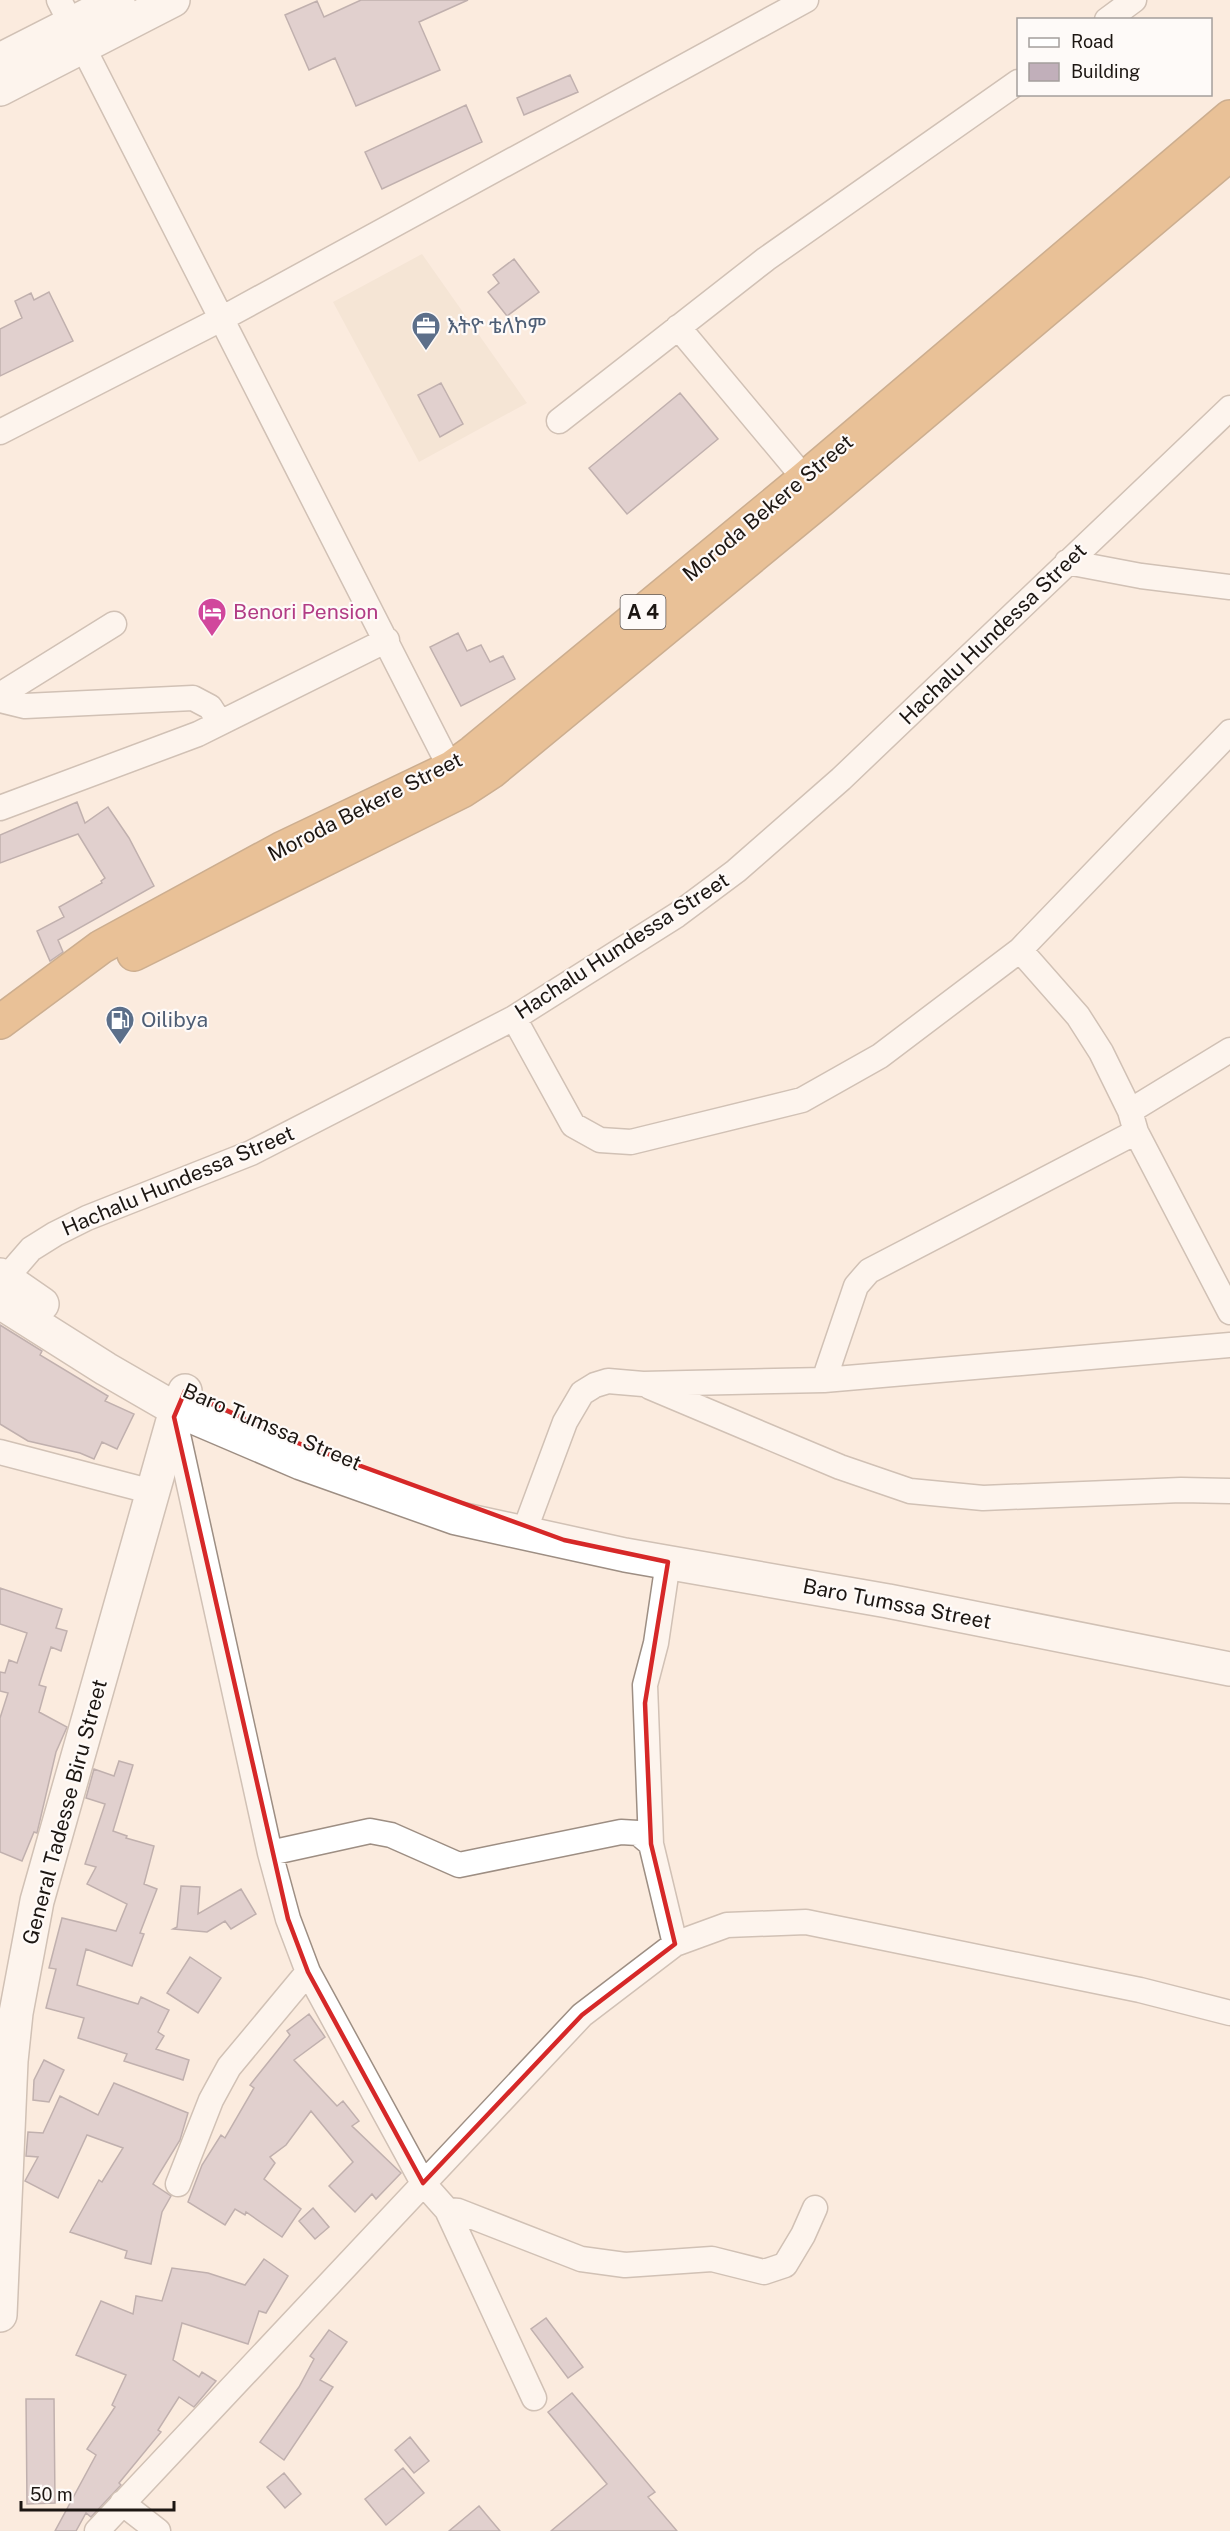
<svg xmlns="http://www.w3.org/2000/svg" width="1230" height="2531" viewBox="0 0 1230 2531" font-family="'Public Sans','Noto Sans Ethiopic',sans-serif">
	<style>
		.commercial { fill: #edddcb }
		.building { fill: #c1afba; stroke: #796973; stroke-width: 1.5 }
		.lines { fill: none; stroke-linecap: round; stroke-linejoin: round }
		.street-casing { stroke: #9d8e83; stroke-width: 27 }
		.secondary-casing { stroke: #9d8e83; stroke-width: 36 }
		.highway-casing { stroke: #936430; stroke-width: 36 }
		.street { stroke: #fff; stroke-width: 24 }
		.secondary { stroke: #fff; stroke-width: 33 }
		.highway { stroke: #d38e40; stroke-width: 33 }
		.marked { fill: none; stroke: #d62828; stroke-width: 4.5; stroke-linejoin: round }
		.labels { text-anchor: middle; stroke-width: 4.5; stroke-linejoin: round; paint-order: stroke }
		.shield { fill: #fefaf8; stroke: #605a57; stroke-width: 1.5 }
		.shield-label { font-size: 20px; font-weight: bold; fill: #1c1612 }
		.service-label { font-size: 21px; fill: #4e5e75; stroke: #fefaf8; text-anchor: start }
		.street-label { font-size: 21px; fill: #1c1612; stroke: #fefaf8 }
		.hotel-label { font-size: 21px; fill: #b23c85; stroke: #fefaf8; text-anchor: start }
	</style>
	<rect width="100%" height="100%" fill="#fbebde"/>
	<path class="commercial" d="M422,254l105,149 -108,59 -86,-160z"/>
	<path class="building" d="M361,0h107l-49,22 21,48 -84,36 -21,-48 -26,12 -24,-55 32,-14 7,16z
		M570,75l8,17 -54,23 -7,-17z
		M466,105l16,37 -100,47 -17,-37z
		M514,259l25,33 -32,24 -19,-24 11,-9 -6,-8z
		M49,292l24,49 -73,35v-47l22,-11 -7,-17 16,-8 3,7z
		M441,383l22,41 -23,13 -22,-42z
		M680,393l38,46 -91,75 -38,-46z
		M458,633l9,18 14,-6 9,17 13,-6 12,23 -54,27 -31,-59z
		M77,802l8,21 23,-16 21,31 25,48 -96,54 5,12 -13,9 -13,-30 27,-14 -5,-10 43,-24 -1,-2 4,-3 -27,-44 -78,29v-28z
		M0,1325l42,26 -2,4 68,41 -3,5 29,13 -17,35 -15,-7 -8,17 -14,-6 -52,-12 -28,-17z
		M0,1588l62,21 -6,19 11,3 -6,20 -10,-4 -12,38 7,2 -7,25 28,15 -11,25 -19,81 -3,-1 -12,29 -22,-9v-134l8,-25 -8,-2v-19l5,1 4,-13 8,3 10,-30 -27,-9z
		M119,1761l14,4 -20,66 14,5 -1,2 28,8 -10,38 13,5 -17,44 4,1 -12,32 -46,-17 -9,36 61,19 3,-7 28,13 -11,22 6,4 -8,13 33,11 -6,20 -59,-19 3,-7 -49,-16 6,-20 -38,-10 10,-39 -7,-1 13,-50 54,13 11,-27 -40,-20 9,-17 -11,-3 20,-60 -19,-6 8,-29 20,7z
		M181,1886l19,1 -2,27 43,-25 15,25 -25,15 -6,-8 -18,11 -34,-3 4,-2z
		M190,1957l31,21 -23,35 -31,-20z
		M309,2014l16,23 -31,23 43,46 6,-5 16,20 -7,5 49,47 -25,26 -4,-5 -17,18 -26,-26 24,-24 -42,-51 -25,34 -16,12 5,6 -11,16 37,30 -19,28 -36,-25 -1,3 -10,-6 -10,16 -37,-23 14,-37 19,-30 4,3 29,-50 -4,-3 40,-50 -3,-4z
		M44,2060l20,10 -15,32 -16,-2 1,-20z
		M114,2083l74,30 -8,27 -27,44 18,12 -9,16 -11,52 -26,-6 2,-7 -57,-19 29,-52 3,2 21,-34 -36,-13 -29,63 -33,-17 13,-24 -12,-1 2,-24 15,1 17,-37 38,19z
		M313,2208l16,19 -14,12 -16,-18z
		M264,2259l24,17 -22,37 -7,-2 -11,33 -66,-21 -9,37 26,17 3,-5 14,9 -22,26 -15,-10 -21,33 3,2 -42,51 2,2 -30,32 -5,-4 -10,18h-21l41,-76 -9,-6 28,-42 -3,-2 14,-30 -50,-20 25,-54 32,13 3,-18 26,5 10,-33 36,5 37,12z
		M546,2318l37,49 -15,11 -37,-49z
		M329,2330l18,12 -27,38 13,7 -49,73 -24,-18 39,-55 15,-28 -4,-3z
		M572,2393l83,99 -7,5 29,34h-126l56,-47 -59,-72z
		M26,2399h28l1,104 -28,1z
		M410,2437l19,24 -15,12 -19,-23z
		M403,2468l21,25 -38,32 -21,-26z
		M284,2473l17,21 -16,14 -18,-21z
		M479,2506l21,25h-51z"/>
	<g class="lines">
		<g class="street-casing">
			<path id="street" d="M59,0l398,781
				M1107,20l27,-20
				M678,327l137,164
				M559,421l207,-162 252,-177
				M0,432l223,-114 583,-318
				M1067,562l74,14 89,11
				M0,695l114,-71
				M0,700l25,6 168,-8 17,9 9,14
				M0,808l198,-74 189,-94
				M1020,950l58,66 23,36 29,59 6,21 94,180
				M514,1018l59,107 27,15 31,2 171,-42 78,-44 140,-106 210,-218
				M1130,1111l100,-61
				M5,1279l26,-30 24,-15 32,-16 164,-65 263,-135 163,-103 59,-44 105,-92 389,-371
				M824,1380l32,-94 13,-15 267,-139
				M650,1387l190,80 70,24 73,7 198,-8 49,1
				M175,1421l95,432 18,66 20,53 115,211 24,27 87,188
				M0,1452l153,40
				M527,1524l38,-102 17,-29 13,-8 13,-4 35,3 181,-4 406,-35
				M651,1844l-6,-159 11,-42 12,-81
				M270,1853l100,-22 21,4 68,30 162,-33 17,1 13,11 24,100
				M178,2184l33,-84 18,-33 79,-95
				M447,2210l11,1 123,48 44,6 87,-6 52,13 21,-7 18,-30 12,-27
				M122,2503l36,28
				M97,2531l485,-516 93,-71 52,-19 79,-3 334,68 90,23"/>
		</g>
		<g class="secondary-casing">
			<path id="secondary" d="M0,60l118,-60
				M0,89l173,-89
				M0,1275l42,29
				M0,1302l106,67 71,41 124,53 155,55 169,37 263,46 342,68
				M0,2315l11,-254 5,-48 21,-112 137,-484 11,-26"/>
		</g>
		<g class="highway-casing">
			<path id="highway" d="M134,954l328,-163 29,-19 331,-273 408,-345
				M0,1022l101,-75 180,-98 170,-81 22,-16 331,-273 426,-362"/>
		</g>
		<use href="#street" class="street"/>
		<use href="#secondary" class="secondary"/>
		<use href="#highway" class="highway"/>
	</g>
	<path d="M0 0H1230V2531H0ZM185,1391l110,51 269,98 104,22 -23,141 6,141 24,100 -93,71 -159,168 -115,-211 -20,-53 -114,-502z" fill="#fbebde" fill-opacity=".55" fill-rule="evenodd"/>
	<path class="marked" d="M185,1391l110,51 269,98 104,22 -23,141 6,141 24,100 -93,71 -159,168 -115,-211 -20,-53 -114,-502z"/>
	<defs>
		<g id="office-pin" transform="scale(1.5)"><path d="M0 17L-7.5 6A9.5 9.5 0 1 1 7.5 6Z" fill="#5c6f8a" stroke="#fefaf8"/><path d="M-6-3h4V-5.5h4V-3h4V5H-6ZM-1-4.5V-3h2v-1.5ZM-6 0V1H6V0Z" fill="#fff"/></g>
		<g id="hotel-pin" transform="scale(1.5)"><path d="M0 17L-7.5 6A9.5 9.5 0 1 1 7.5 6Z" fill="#d1479c" stroke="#fefaf8"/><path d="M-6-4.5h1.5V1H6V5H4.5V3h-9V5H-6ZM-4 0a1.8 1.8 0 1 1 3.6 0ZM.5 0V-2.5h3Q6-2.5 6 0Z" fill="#fff"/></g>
		<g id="fuel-pin" transform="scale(1.5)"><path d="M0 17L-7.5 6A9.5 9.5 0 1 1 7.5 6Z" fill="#5c6f8a" stroke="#fefaf8"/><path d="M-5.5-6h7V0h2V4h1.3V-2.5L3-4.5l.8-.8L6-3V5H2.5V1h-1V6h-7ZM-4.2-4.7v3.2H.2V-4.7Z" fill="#fff"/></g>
	</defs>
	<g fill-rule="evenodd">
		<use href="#office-pin" x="426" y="326"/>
		<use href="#hotel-pin" x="212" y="612"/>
		<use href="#fuel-pin" x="120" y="1020"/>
	</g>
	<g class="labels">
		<rect class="shield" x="620.5" y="595" width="45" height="34" rx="4.5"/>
		<g class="shield-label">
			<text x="643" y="619">A 4</text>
		</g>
		<g class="service-label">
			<text x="447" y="333">እትዮ ቴለኮም</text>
			<text x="141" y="1027">Oilibya</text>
		</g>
		<g class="street-label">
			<text transform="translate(768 508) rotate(-40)" y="7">Moroda Bekere Street</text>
			<text transform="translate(993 634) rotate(-44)" y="7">Hachalu Hundessa Street</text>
			<text transform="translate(365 807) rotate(-27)" y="7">Moroda Bekere Street</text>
			<text transform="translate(622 946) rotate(-33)" y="7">Hachalu Hundessa Street</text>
			<text transform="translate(178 1181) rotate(-23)" y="7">Hachalu Hundessa Street</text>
			<text transform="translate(272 1427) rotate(23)" y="7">Baro Tumssa Street</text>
			<text transform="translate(897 1604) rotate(11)" y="7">Baro Tumssa Street</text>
			<text transform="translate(65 1812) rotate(-75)" y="7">General Tadesse Biru Street</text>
		</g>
		<g class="hotel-label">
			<text x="233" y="619">Benori Pension</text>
		</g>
	</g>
	<rect x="1017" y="18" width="195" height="78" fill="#fefaf8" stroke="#a49f9c" stroke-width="1.5"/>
	<rect x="1029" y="38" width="30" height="9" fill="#ffffff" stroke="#a49f9c" stroke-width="1.5"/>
	<text x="1071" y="48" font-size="18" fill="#1c1612">Road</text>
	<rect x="1029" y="63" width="30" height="18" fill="#c1afba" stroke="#a49f9c" stroke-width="1.5"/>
	<text x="1071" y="78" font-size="18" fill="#1c1612">Building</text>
	<path d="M21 2501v9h153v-9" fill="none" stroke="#1c1612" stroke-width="3"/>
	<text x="30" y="2501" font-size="18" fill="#1c1612" stroke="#fefaf8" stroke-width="4.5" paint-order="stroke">50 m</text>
</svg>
